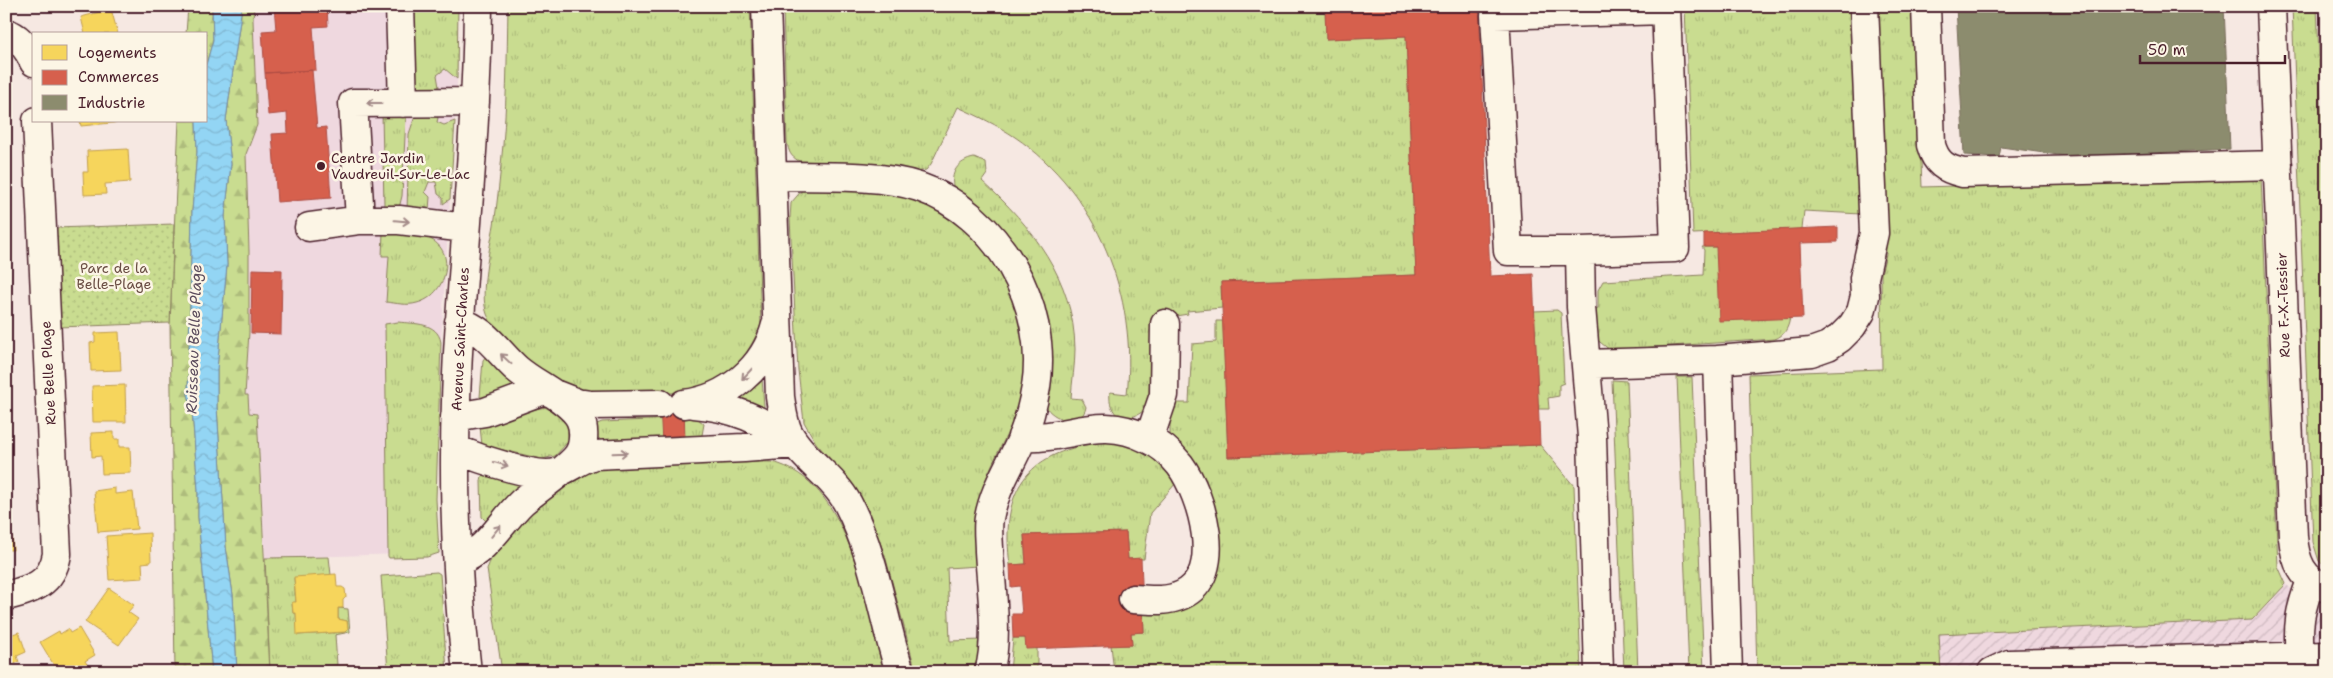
<svg xmlns="http://www.w3.org/2000/svg" width="2333" height="678" viewBox="0 0 2333 678" font-family="'Shantell Sans',sans-serif">
	<style>
		.built { fill: #efd8df }
		.industrial { fill: url(#industrial-furrows) }
		.grass { fill: url(#grass-tufts); stroke: #8a7e5e }
		.forest { fill: url(#forest-firs); stroke: #8a7e5e }
		.park { fill: url(#park-dots); stroke: #8a7e5e }
		.water { fill: url(#water-waves); stroke: #768ca4 }
		.homes { fill: #f6d55c; stroke: #c29e4d }
		.shops { fill: #d6604d; stroke: #ac4c43 }
		.industry { fill: #8c8c6e; stroke: #786b5a }
		.lines { fill: none; stroke-linecap: round; stroke-linejoin: round }
		.minor-casing { stroke: #4a1f2b; stroke-width: 31 }
		.minor { stroke: #fcf5e5; stroke-width: 28 }
		.oneway { stroke: #a38a88 }
		.poi-dot { fill: #4a1f2b; stroke: #fcf5e5; stroke-width: 2 }
		.labels { text-anchor: middle; stroke-width: 5; stroke-linejoin: round; paint-order: stroke }
		.poi-label { font-size: 14px; fill: #4a1f2b; stroke: #fcf5e5; text-anchor: start }
		.park-label { font-size: 14px; fill: #6a4e44; stroke: #fcf5e5 }
		.street-label { font-size: 14px; fill: #4a1f2b; stroke: #fcf5e5 }
		.water-label { font-size: 15px; font-style: italic; fill: #5c4c5d; stroke: #fcf5e5 }
	</style>
	<defs>
		<pattern id="industrial-furrows" width="10" height="10" patternUnits="userSpaceOnUse" patternTransform="scale(1.25)"><rect width="10" height="10" fill="#efd8df"/><path d="M-1 1l2-2M0 10L10 0M9 11l2-2" fill="none" stroke="#ceb9c0"/></pattern>
		<pattern id="grass-tufts" width="24" height="20" patternUnits="userSpaceOnUse" patternTransform="scale(1.25)"><rect width="24" height="20" fill="#c9dc90"/><path d="M3 7l-1-3M5 7V3M7 7l1-3M15 17l-1-3M17 17v-4M19 17l1-3" fill="none" stroke="#aebc7c"/></pattern>
		<pattern id="forest-firs" width="22" height="20" patternUnits="userSpaceOnUse" patternTransform="scale(1.25)"><rect width="22" height="20" fill="#c9dc90"/><path d="M5 1l3.5 6h-7zM16 11l3.5 6h-7z" fill="#aebc7c"/></pattern>
		<pattern id="park-dots" width="8" height="8" patternUnits="userSpaceOnUse" patternTransform="scale(1.25)"><rect width="8" height="8" fill="#c9dc90"/><path d="M2 2h.1M6 6h.1" fill="none" stroke="#aebc7c" stroke-width="1.8" stroke-linecap="round"/></pattern>
		<pattern id="water-waves" width="16" height="10" patternUnits="userSpaceOnUse" patternTransform="scale(1.25)"><rect width="16" height="10" fill="#93d5f4"/><path d="M0 5q4-4 8 0t8 0" fill="none" stroke="#80b6d1"/></pattern>
	</defs>
	<rect width="100%" height="100%" fill="#f6e8e2"/>
	<filter id="ink" filterUnits="userSpaceOnUse"><feTurbulence type="fractalNoise" baseFrequency=".02" numOctaves="2"/><feDisplacementMap in="SourceGraphic" scale="10" xChannelSelector="R" yChannelSelector="G"/><feConvolveMatrix kernelMatrix="1 2 1 2 8 2 1 2 1" color-interpolation-filters="sRGB"/></filter>
	<g filter="url(#ink)">
		<path class="built" d="M254,6h204v61l-19,308 -3,124 3,54 -174,5 -8,-144 -8,-1 -1,-18h-3l4,-63v-81l-3,-97 11,-29 -4,-105z"/>
		<path class="industrial" d="M2286,584l11,11 20,10 10,1v66h-387l-1,-38 312,-14z"/>
		<path class="grass" d="M405,6h53l-1,73 -12,-10 -8,6 2,12 -2,1 -29,-1z
			M508,6h242l11,319c-23,53 -51,68 -108,69 -24,0 -49,3 -72,-2 -25,-6 -86,-53 -94,-78 -8,-21 3,-66 7,-89 3,-20 5,-40 7,-60 6,-53 6,-106 7,-159z
			M783,6h542l1,33 80,-3 10,239 -195,7 1,26 -35,3 1,3 -37,6 -2,80c-5,15 -14,17 -28,18 -10,-7 -12,-15 -11,-26l17,2c11,-97 -29,-201 -112,-257 -18,-12 -37,-21 -57,-30l-27,57 -5,6 -9,2 -45,-8 -73,-3c-9,-5 -10,-9 -12,-19z
			M1685,6h167l9,208 -57,-3 -2,18 -109,5z
			M1874,6h41l7,181 339,-10 17,389 8,18 -34,36 -313,14 2,38h-184l-8,-298 133,-5 -1,-95 5,-20z
			M2292,6h25l10,246v316l-8,-7 -6,-19z
			M416,113l20,1 2,4 -1,4 7,3 11,-4 -5,78 -7,5v-6l-5,-4 -2,-12h-7l-4,10 5,5 -1,13 -22,2 2,-78z
			M382,114l24,2 -4,80 -3,12 -14,-1 -1,-2z
			M974,158l12,5 1,11 -5,7c50,45 92,98 93,168 0,16 -3,33 -4,49l11,1 4,8c-4,22 -34,13 -41,-2 2,-55 8,-116 -32,-161 -18,-19 -39,-36 -59,-54 -5,-17 4,-29 20,-32z
			M803,189c31,0 64,-2 95,5 43,10 93,50 112,90 13,29 19,78 12,108 -7,35 -28,62 -39,95 -8,25 -5,54 -5,79l-31,2 3,73 32,-1 -6,32h-60l-30,-113 -18,-50 -14,-23 -38,-43 -12,-21 -6,-52 -8,-151 1,-16z
			M389,230c12,2 27,3 39,8 31,13 18,58 -11,65 -10,3 -21,0 -31,-1l3,-46h-7l1,-24z
			M1702,247h14l74,71c-2,10 -5,17 -15,21l-165,11 -14,-11 -3,-29 5,-2v-18l5,-9 100,-6 1,-25z
			M1557,310l4,3 3,70 -5,2v11l-11,2 1,11h-11l-4,-98z
			M1216,321h7l5,136 312,-12 34,41 7,186h-467l-3,-27h21l-1,-12 13,-1 -1,-24 45,-3 11,-6 10,-9 7,-13 4,-17 -1,-20 -49,-101v-29l4,-7h15l3,-59 24,-2z
			M398,322c17,2 39,0 43,20l-5,157 3,54 -12,4 -38,1 -1,-2 -3,-232z
			M486,356l29,26 -4,5 -28,12 -3,-2 3,-37z
			M1677,377h15l12,295h-15z
			M762,378l2,29 -25,-5 -2,-5z
			M1612,380l15,1 11,291h-14z
			M546,407l9,3 13,13v19l-13,14 -13,3 -60,-14 -2,-18 50,-17z
			M697,418l7,6 -2,11 -4,2 -97,3 -5,-4 -2,-7 3,-5 5,-2z
			M1092,437c39,8 61,9 84,46l-26,30 -6,46h-16l-2,-27 -102,3 2,29 -16,1c-9,-68 11,-109 81,-121z
			M756,462c7,0 16,-1 23,2 74,25 86,144 106,208h-383l-15,-103c10,-28 38,-57 61,-76 15,-12 38,-21 57,-26z
			M487,471l33,13 -34,37 -4,-4 -1,-36 1,-5z
			M329,557l2,18 -37,3 2,24 -4,1 1,10h3l2,22 47,-3 3,-3 -1,-8 -9,-2v-11l10,1 2,23 -15,3 2,30 -36,3v4h-31l-5,-114z
			M437,572l3,2 7,98h-59l-7,-96z
			M1013,638h12l12,10v24h-27z"/>
		<path class="forest" d="M188,6h24l1,34 -7,25v-31h-20z
			M242,6h12l-1,14 4,105 -11,29 3,97v81l-4,63h3l1,18 8,1 13,258h-33l-4,-77 -7,-48 -9,-140v-38l10,-104 -2,-49 6,-52 -5,-44z
			M179,121h17l1,31 -5,59 -4,183 4,16 6,80v27l14,155h-37l-5,-349z"/>
		<path class="park" d="M174,224l-4,99 -112,4 -3,-99z"/>
		<path class="water" d="M212,6h30l-16,114 5,44 -6,52 2,49 -10,104v38l9,140 7,48 4,77h-25l-14,-155v-27l-6,-80 -4,-16 4,-183 5,-59 -1,-31h10v-56l7,-25z"/>
		<path class="homes" d="M111,9l7,25h-33l-4,-17z
			M80,121h42v1l-41,4z
			M128,149l2,33 -25,2 1,10 -22,1 -1,-23h5l-1,-21z
			M119,332l2,38 -30,1 -1,-28 5,-1v-9z
			M125,385l1,37h-33l-1,-36z
			M114,432v7h5v8h11l1,26 -29,1 -1,-18 -9,1 -1,-24z
			M115,488v6l18,-2 4,37 -39,3 -4,-41z
			M9,505l4,45h-7v-44z
			M150,533l1,29 -9,1 1,15 -34,2 -3,-44z
			M336,574l1,13h5l3,2 1,8 -3,3v8h-5v11l9,2 1,8 -3,3 -48,3 -1,-22h-3l-1,-11h4l-2,-25z
			M109,588l25,17 -6,7 10,7 -19,26 -34,-23z
			M79,628l16,27 -10,6 4,6 -7,5h-24l-18,-30 19,-11 1,3 8,-5 2,4z
			M19,632l7,20 -9,4 2,6 -13,5v-31z
			M349,665l3,2v5h-51v-4z"/>
		<path class="shops" d="M274,6h53l1,20 -15,1 3,43 -51,3 -3,-42 14,-1z
			M1325,6h154l11,270 43,-2 7,171 -312,12 -7,-175 195,-7 -10,-239 -80,3z
			M312,70l5,58 9,-1 5,71 -54,4 -5,-68 16,-1 -1,-20 -19,2 -3,-42z
			M1838,227v15l-38,1 3,75 -84,3 -3,-74h-12v-14z
			M252,269l30,1 -1,64 -30,-1z
			M660,404h24l1,38 -23,1z
			M1126,532l2,27 13,-1 3,74 -13,1 1,12 -106,4 -1,-11h-12l-1,-24h10l-1,-11 -1,-17 -9,1 -1,-22 16,-1 -2,-29z"/>
		<path class="industry" d="M1956,6h268l6,143 -157,8 -72,-10 -2,10 -35,-2z"/>
		<g class="lines">
			<g class="minor-casing">
				<path id="minor" d="M400,6l3,97
					M766,6l14,391c2,12 3,26 9,37 15,27 45,43 59,70 27,52 34,112 52,168
					M1926,6l5,139c5,18 14,24 32,28l315,-8
					M2271,6l22,531c2,24 9,43 34,51
					M6,33c14,4 22,16 28,29
					M773,176c43,1 105,-3 146,11 79,27 130,118 117,200 -3,18 -8,36 -15,54 -11,25 -27,49 -32,77 -2,10 0,23 0,33 2,36 10,88 0,121
					M309,227l51,-7
					M466,228l-67,-8h-39l-7,-117 122,-1
					M1580,251h-72l-13,-236 171,-5
					M1718,360l93,-8 17,-6 12,-8 12,-12 9,-14 4,-16 -1,-18 10,-45 -10,-227
					M1587,364l131,-4 10,312
					M684,404c43,-5 81,-36 92,-79
					M694,404c39,3 69,16 100,39
					M455,417l30,-5 59,-22 33,13 14,2 69,-1
					M1022,437c48,3 77,-23 126,2 12,5 24,16 32,26 22,30 46,110 2,130 -15,7 -33,5 -49,4
					M1149,439l15,-44 1,-71
					M455,449c22,9 83,31 104,23 12,-5 22,-13 35,-17l150,-7 51,-4
					M459,561c27,-9 43,-40 63,-59 14,-12 47,-34 56,-47 6,-9 7,-26 2,-36 -9,-19 -46,-35 -63,-50 -18,-16 -33,-41 -58,-47
					M6,596c27,-7 46,-12 51,-42l-20,-433
					M2300,656c-3,-30 0,-47 11,-75
					M467,672c-14,-116 -15,-235 -7,-352 7,-105 17,-209 18,-314
					M1599,672l-7,-235 -11,-130 -1,-56 95,-3 -9,-242
					M1992,672l17,-8 318,-8"/>
			</g>
			<use href="#minor" class="minor"/>
		</g>
		<defs><path id="oneway-shaft" d="M-6 0H5M1.5-3L5.5 0L1.5 3" fill="none" stroke-width="1.6" stroke-linecap="round" stroke-linejoin="round" transform="scale(1.25)"/></defs>
		<g class="oneway">
			<use href="#oneway-shaft" transform="translate(374 103) rotate(180)"/>
			<use href="#oneway-shaft" transform="translate(402 221) rotate(5)"/>
			<use href="#oneway-shaft" transform="translate(506 359) rotate(-137)"/>
			<use href="#oneway-shaft" transform="translate(747 374) rotate(133)"/>
			<use href="#oneway-shaft" transform="translate(620 453) rotate(-2)"/>
			<use href="#oneway-shaft" transform="translate(501 464) rotate(16)"/>
			<use href="#oneway-shaft" transform="translate(496 531) rotate(-51)"/>
		</g>
	</g>
	<circle class="poi-dot" cx="321" cy="166" r="5"/>
	<g class="labels">
		<g class="poi-label">
			<text x="331" y="163">Centre Jardin<tspan x="331" dy="16">Vaudreuil-Sur-Le-Lac</tspan></text>
		</g>
		<g class="park-label">
			<text x="114" y="273">Parc de la<tspan x="114" dy="16">Belle-Plage</tspan></text>
		</g>
		<g class="street-label">
			<text transform="translate(2283 305) rotate(-92)" y="5">Rue F.-X.-Tessier</text>
			<text transform="translate(460 339) rotate(-87)" y="5">Avenue Saint-Charles</text>
			<text transform="translate(48 373) rotate(-93)" y="5">Rue Belle Plage</text>
		</g>
		<g class="water-label">
			<text transform="translate(194 339) rotate(-88)" y="5">Ruisseau Belle Plage</text>
		</g>
	</g>
	<rect width="2333" height="678" fill="none" stroke="#fcf5e5" stroke-width="25"/>
	<rect x="12" y="12" width="2308" height="653" fill="none" stroke="#4a1f2b" stroke-width="2" filter="url(#ink)"/>
	<rect x="32" y="32" width="175" height="90" fill="#fcf5e5" stroke="#b59f9b"/>
	<rect x="42" y="45" width="25" height="15" fill="#f6d55c" stroke="#b59f9b"/>
	<text x="78" y="58" font-size="15" fill="#4a1f2b">Logements</text>
	<rect x="42" y="70" width="25" height="15" fill="#d6604d" stroke="#b59f9b"/>
	<text x="78" y="82" font-size="15" fill="#4a1f2b">Commerces</text>
	<rect x="42" y="95" width="25" height="15" fill="#8c8c6e" stroke="#b59f9b"/>
	<text x="78" y="108" font-size="15" fill="#4a1f2b">Industrie</text>
	<path d="M2140 55v8h145v-8" fill="none" stroke="#4a1f2b" stroke-width="2.5"/>
	<text x="2148" y="55" font-size="15" fill="#4a1f2b" stroke="#fcf5e5" stroke-width="4" paint-order="stroke">50 m</text>
</svg>
